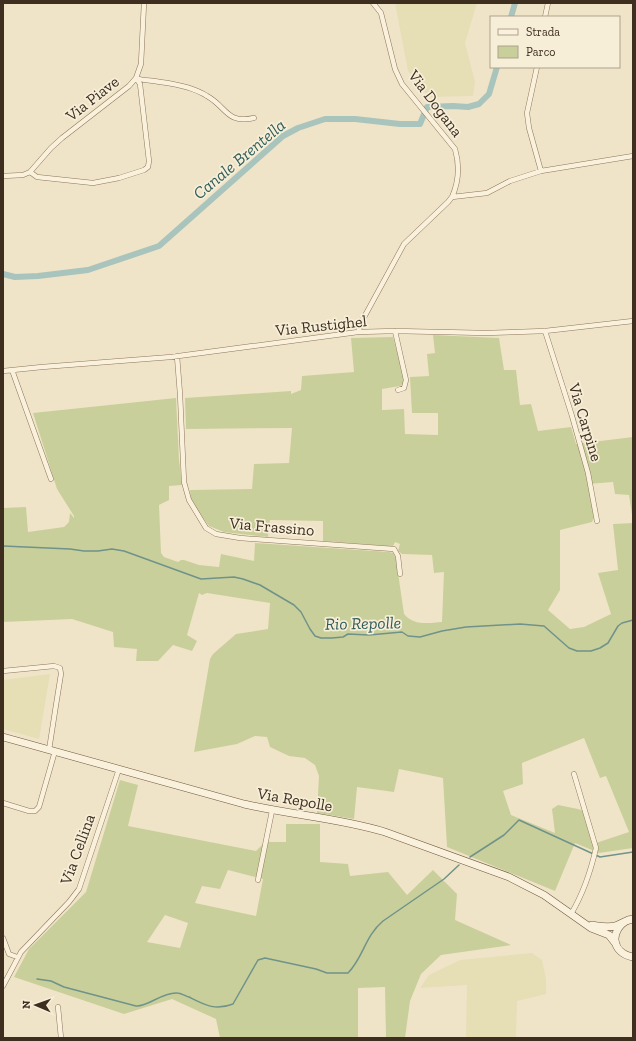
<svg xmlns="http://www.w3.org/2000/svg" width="636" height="1041" viewBox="0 0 636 1041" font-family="'Zilla Slab',serif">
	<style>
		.farmland { fill: #e6deb5 }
		.green { fill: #c9cf9b; fill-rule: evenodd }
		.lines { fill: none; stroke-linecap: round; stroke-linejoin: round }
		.stream { stroke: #6f938a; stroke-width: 1.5 }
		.canal { stroke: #a9c4bc; stroke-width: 6 }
		.street-casing { stroke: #8d765c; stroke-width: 5.5 }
		.secondary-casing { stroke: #6f573f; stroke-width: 8 }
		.street { stroke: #faf1dc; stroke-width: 4.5 }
		.secondary { stroke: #faf1dc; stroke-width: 7 }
		.labels { text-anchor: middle; stroke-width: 3.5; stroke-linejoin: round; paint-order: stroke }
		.street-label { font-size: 16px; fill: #3d2e20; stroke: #f7eed8 }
		.water-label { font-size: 17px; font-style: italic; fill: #2f5d5a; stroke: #f7eed8 }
	</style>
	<rect width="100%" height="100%" fill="#f0e4c8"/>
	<path class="farmland" d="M395,3h82l-12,40 10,39 -2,14 -44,1 -21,-26z
		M50,674l-11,65 -36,-10v-49z
		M532,953l10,7 4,19v15l-29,7 -1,37h-50l1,-53 -47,3 9,-13 31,-15z"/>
	<path class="green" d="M433,335l66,3 5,32h12l4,35 11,-1 7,27 33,-4 5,17 57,-7v84l-4,-26 -14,-1 -2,-12 -25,2 6,34 -2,4 -32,8v60l-12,20 22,19 14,-2 27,-13 -13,-41 20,-3 -5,-46 20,-1v325l-34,5 -24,-10 -20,48 -108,-44 -4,-69 -44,-9 -5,23 -37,-5 -3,32 -37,-6 2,-37 -4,-11 -10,-7 -16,-2 -19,-9 -3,-10 -12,-1 -18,8 -43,8 16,-93 3,-5 23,-20 32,-5 2,-26 -63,-10 -5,2 -3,-2 -12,42 10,6 -5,10 -19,-6 -15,16h-22l1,-12 -23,-2 -1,-15 -41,-13 -69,3v-114l23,-1 2,25 36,-5 5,-5 1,-9 4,5v-2l-17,-27 -24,-76 143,-15 3,62 3,25 -13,1v14l-10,5 2,48 3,4 14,5 3,-2h3l15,5 20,2 2,-13 33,7 1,-18 134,9 4,1 3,6 8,55c10,12 24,9 38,8l2,-50 -10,1 -2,-18 -30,-1 -4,-3 2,-7 -5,-2 -2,4h-5l-65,-5v-20l-53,-1 -2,17 -44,-5 -15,-6 -18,-25 -1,-11 62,-1 2,-25 35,-1 3,-35 -106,1 -1,-31 106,-7v3l10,-4 1,-14 52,-4 -3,-34 42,-1 10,36 1,10 -4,3 -18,3v21l22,-1 1,25 33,1v-22h-26l-2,-36 19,-1 -2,-22 8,-1zM584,738l16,40 6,-2 23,56 -36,12 -9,-33 -6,-2 -20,-4 -6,4 3,24 -44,-18 -8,-24 20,-7 -1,-21z
		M120,780l18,5 -10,41 128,25 9,-9h21v-18h34v38l28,2 2,12 38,-4 19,23 26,-25 24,24 -2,26 56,25 -70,10 -20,19 -11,27 -5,37h-19l-1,-51 -27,1v50h-138l-4,-19 -44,-20 -48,15 -110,-37 15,-28 57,-57zM228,870l35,9 -7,37 -61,-13 7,-17 18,3zM165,915l23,8 -8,25 -33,-6z"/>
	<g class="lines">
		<path class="stream" d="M3,546l67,3 14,2h14l14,-2 12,2 77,28 33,-2 9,2 17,6 34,20 7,7 9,17 5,7 6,2h11l11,-1 5,-3 21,1 33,-3 6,4 12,1 22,-6 24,-4 54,-3 24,2 25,22 8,3h14l9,-3 8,-5 10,-17 4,-3 11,-3
			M470,857l34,-22 15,-15 81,37 33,-5
			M37,979l14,2 13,6 72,19c12,1 26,-14 41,-13 4,0 8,3 12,4 16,8 26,14 44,7l25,-44 7,-2 51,11 11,4h21c15,-15 17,-37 35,-52l61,-42 15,-14"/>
		<path class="canal" d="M511,17l4,-14
			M3,274l12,3 23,-1 50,-6 71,-24 124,-110 15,-8 27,-9h30l45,5h20l7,-17 26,-1 15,1 11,-3 10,-10 8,-27"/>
		<g class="street-casing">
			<path id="street" d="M373,3l8,10 14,56 7,15 53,65c5,17 4,32 -3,48
				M545,17l3,-14
				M537,67l-10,46 2,15 12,43
				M136,78c8,3 16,2 24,4 16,2 33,5 47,14 20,11 19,28 47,22
				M30,172l7,5 56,6 26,-5 25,-8 4,-3 1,-6 -9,-77 -4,-6
				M3,176l20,-1 7,-3 21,-24 11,-10 67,-52 7,-8 5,-14 3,-61
				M395,331l11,49 -2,8 -6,2
				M545,331l27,85 16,57 9,48
				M358,332l4,-11 42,-77 44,-42 4,-5 35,-4 23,-12 31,-10 92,-15
				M177,356l3,38 4,88 5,18 17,28 10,6 24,4 154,11 4,7 2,18
				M12,370l39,109
				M3,371l39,-4 129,-10 187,-25 37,-1 91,2 59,-2 88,-10
				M3,671l51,-5 6,2 1,6 -5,31 -7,45
				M3,803l26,8h6l4,-4 16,-56
				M258,880l14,-69
				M571,914c12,-20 20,-44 25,-66l-22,-74
				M3,938l6,16 8,3
				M3,986l18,-34 48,-50 10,-13 40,-120
				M58,1007l3,31"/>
		</g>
		<g class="secondary-casing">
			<path id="secondary" d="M3,737l241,67c47,11 95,14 141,28l124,45 35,18 47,33 18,7 7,9
				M628,920c-19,10 -17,33 5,37
				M592,925c7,1 15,3 23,1 6,-2 11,-6 18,-7"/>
		</g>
		<use href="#street" class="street"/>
		<use href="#secondary" class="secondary"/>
	</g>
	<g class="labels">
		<g class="street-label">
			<text transform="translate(92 98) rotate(-38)" y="6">Via Piave</text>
			<text transform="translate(436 103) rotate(53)" y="6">Via Dogana</text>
			<text transform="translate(321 325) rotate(-6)" y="6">Via Rustighel</text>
			<text transform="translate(586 422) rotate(73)" y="6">Via Carpine</text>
			<text transform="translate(272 526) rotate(5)" y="6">Via Frassino</text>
			<text transform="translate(295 799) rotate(10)" y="6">Via Repolle</text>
			<text transform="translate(77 849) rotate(-70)" y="6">Via Cellina</text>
		</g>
		<g class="water-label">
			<text transform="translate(239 159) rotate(-40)" y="6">Canale Brentella</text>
			<text transform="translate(363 623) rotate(-1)" y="6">Rio Repolle</text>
		</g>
	</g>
	<rect width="636" height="1041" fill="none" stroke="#3d2e20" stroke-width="8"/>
	<rect x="490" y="16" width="130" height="52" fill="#f7eed8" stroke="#ada18e"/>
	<rect x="498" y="29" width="20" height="6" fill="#faf1dc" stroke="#ada18e"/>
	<text x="526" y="36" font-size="12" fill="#3d2e20">Strada</text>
	<rect x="498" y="46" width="20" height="12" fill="#c9cf9b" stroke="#ada18e"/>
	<text x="526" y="56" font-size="12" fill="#3d2e20">Parco</text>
	<g transform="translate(36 1005) rotate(272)" stroke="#f7eed8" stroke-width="3" paint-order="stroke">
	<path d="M0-3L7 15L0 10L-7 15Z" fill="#3d2e20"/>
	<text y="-6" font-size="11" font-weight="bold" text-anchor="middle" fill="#3d2e20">N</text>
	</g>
</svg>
